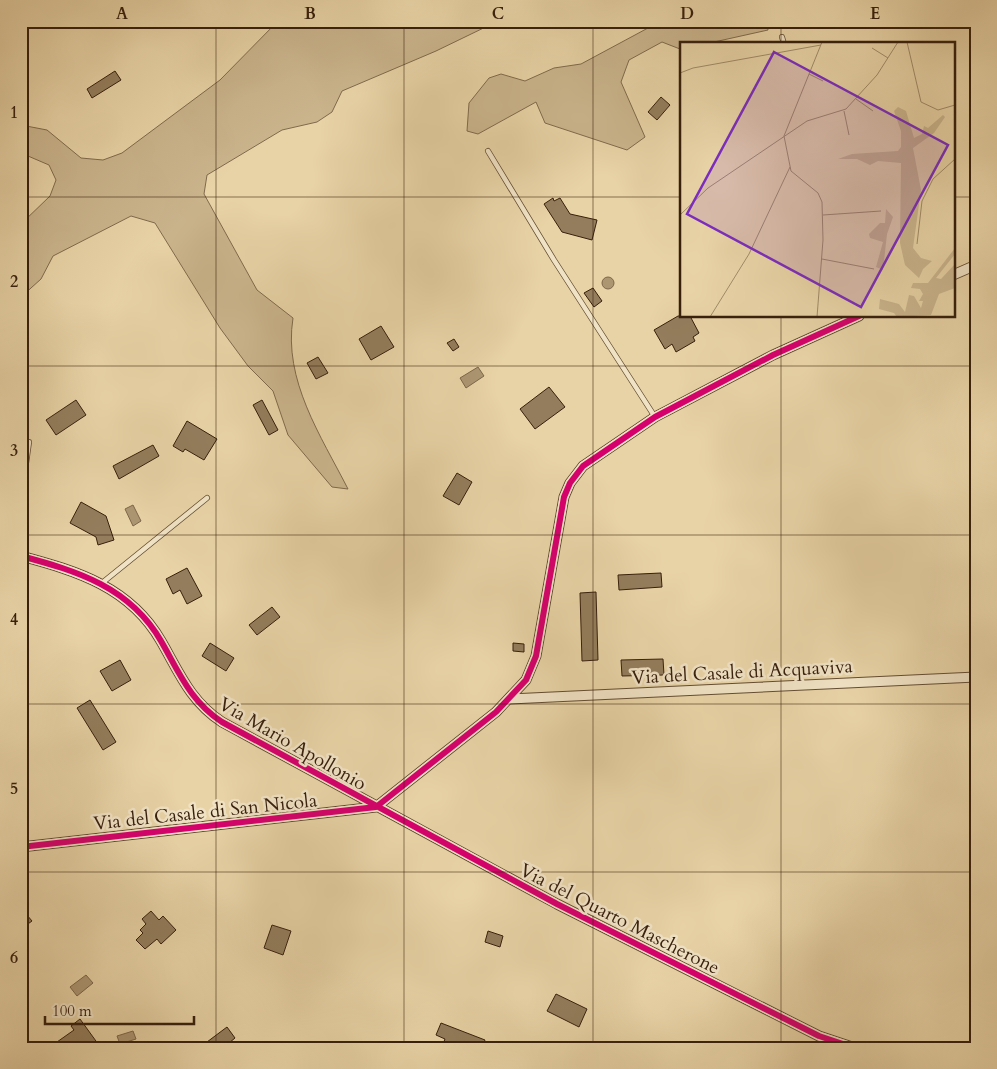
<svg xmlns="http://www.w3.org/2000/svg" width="997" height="1069" viewBox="0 0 997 1069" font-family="Cardo,serif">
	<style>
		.green { fill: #cab48c; stroke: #806a4c }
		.water { fill: #ac9672; stroke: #7d6649 }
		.building { fill: #937d5c; stroke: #371f0c }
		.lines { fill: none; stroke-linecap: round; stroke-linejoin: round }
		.service-casing { stroke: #634c32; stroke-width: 6 }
		.minor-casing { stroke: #634c32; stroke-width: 11 }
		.service { stroke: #f0e2c5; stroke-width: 4.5 }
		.minor { stroke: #f0e2c5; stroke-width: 9 }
		.cycleway-casing { stroke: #f0e2c5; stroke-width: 9 }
		.cycleway { stroke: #d6006c; stroke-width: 6 }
		.grid { fill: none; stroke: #371f0c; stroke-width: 1; stroke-opacity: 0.55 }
		.labels { text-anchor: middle; stroke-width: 5; stroke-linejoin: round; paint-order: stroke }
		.street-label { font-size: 19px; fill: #371f0c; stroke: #f0e2c5 }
		.inset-road { fill: none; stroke: #a18b68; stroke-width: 1 }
		.view { fill: #7b2cbf; fill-opacity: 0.15; stroke: #7b2cbf; stroke-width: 2.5 }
		.inset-edge { fill: none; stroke: #371f0c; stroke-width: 2.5 }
		.neatline { fill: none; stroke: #371f0c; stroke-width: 2 }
		.grid-label { font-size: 16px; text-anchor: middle; font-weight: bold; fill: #371f0c }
	</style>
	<rect width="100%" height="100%" fill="#e8d3a6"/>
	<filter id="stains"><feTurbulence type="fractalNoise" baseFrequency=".004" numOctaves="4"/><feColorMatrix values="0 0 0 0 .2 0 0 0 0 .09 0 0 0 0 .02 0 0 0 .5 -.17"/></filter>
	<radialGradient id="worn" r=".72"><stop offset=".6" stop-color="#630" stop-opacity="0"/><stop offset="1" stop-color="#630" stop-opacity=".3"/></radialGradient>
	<path class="green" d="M278,21h220l-62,30 -94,40 -10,21 -15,10 -35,8 -75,45 -3,19 53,96 36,28c-10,62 28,118 55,171l-16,-2 -44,-52 -15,-44 -25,-25 -28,-38 -65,-105 -24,-7 -78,40 -12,23 -20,18v-73l29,-28 6,-16 -7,-15 -28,-12v-28l26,5 34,28 22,2 19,-7 98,-73z
		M661,21h106l1,9 -63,14h-24l-1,5 -18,-7 -33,18 -8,22 24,55 -18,13 -82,-27 -9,-21 -58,32 -11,-3 2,-28 20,-25 12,-4 24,7 29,-13 27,-4z"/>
	<path class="water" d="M602 283a6 6 0 1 1 12 0a6 6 0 1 1-12 0Z
		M478,367l6,9 -18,12 -6,-10z
		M133,505l8,16 -8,5 -8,-17z
		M86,975l7,8 -16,13 -7,-9z
		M133,1031l3,8 -16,5 -3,-8z"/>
	<path class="building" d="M115,71l6,9 -29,18 -5,-9z
		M661,97l9,8 -13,15 -9,-8z
		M553,198l1,3 6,-3 10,16 27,6 -5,20 -30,-8 -18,-28z
		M593,288l9,13 -8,6 -10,-14z
		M678,316h12l9,17 -6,4 2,4 -19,11 -4,-8 -7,5 -11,-19z
		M381,326l13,21 -23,13 -12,-21z
		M454,339l5,8 -6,4 -6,-8z
		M318,357l10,16 -12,6 -9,-16z
		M549,387l16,20 -30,22 -15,-20z
		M76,400l10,15 -30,20 -10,-15z
		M262,400l16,30 -9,5 -16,-30z
		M187,421l30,18 -13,21 -19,-11 -2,3 -10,-6z
		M153,445l6,11 -40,23 -6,-13z
		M457,473l15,9 -13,23 -16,-9z
		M81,502l25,14 8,24 -16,5 -2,-8 -26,-14z
		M187,568l15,28 -15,8 -7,-14 -7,4 -7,-15z
		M661,573l1,14 -43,3 -1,-15z
		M596,592l2,68 -16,1 -2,-68z
		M272,607l8,10 -23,18 -8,-10z
		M210,643l24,15 -8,13 -24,-15z
		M513,643l11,1v8l-11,-1z
		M663,659l1,16 -42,1 -1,-16z
		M120,660l11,20 -19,11 -12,-20z
		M90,700l26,42 -13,8 -26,-42z
		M21,908l11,13 -11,8z
		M151,911l8,9 4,-4 13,14 -15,14 -4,-5 -12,10 -9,-9 7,-7 -3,-3 6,-6 -4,-5z
		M272,925l19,6 -8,24 -19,-7z
		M488,931l15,5 -3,11 -15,-5z
		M556,994l31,15 -8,18 -32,-16z
		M80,1019l21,29h-40l-4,-6 17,-12 -3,-4z
		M441,1023l44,17 -3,8h-28l-11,-4 2,-5 -9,-4z
		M227,1027l8,11 -12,10h-12l-4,-6z"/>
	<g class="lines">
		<g class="service-casing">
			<path id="service" d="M782,37l2,7
				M488,151l66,109 101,157
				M21,499l8,-57
				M102,583l105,-85"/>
		</g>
		<g class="minor-casing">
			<path id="minor" d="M953,275l23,-10
				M21,556c56,15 109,31 140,85 18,31 29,60 61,81l335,182 262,132 36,12
				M510,699l466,-22
				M21,847l355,-40 120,-95 30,-32 10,-24 28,-159 6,-14 13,-17 72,-49 118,-62 86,-39"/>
		</g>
		<use href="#service" class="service"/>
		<use href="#minor" class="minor"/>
		<g class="cycleway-casing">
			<path id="cycleway" d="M21,556c56,15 109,31 140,85 18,31 29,60 61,81l335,182 262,132 36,12
				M21,847l355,-40 120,-95 30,-32 10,-24 28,-159 6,-14 13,-17 72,-49 118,-62 86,-39"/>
		</g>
		<use href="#cycleway" class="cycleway"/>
	</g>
	<path class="grid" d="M216,21v1027M404,21v1027M593,21v1027M781,21v23M21,197h660M953,197h23M781,316v732M21,366h955M21,535h955M21,704h955M21,872h955"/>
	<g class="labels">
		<g class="street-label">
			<text transform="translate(742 671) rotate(-3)" y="7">Via del Casale di Acquaviva</text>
			<text transform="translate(293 743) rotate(30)" y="7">Via Mario Apollonio</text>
			<text transform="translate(205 811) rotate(-6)" y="7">Via del Casale di San Nicola</text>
			<text transform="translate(620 918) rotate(27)" y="7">Via del Quarto Mascherone</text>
		</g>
	</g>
	<g transform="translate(680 42)">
		<rect width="275" height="275" fill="#e8d3a6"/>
		<path d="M218,65l8,4 8,27 8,-4 2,-8 4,2 15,-13 2,2 -11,16 -21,15 8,42 -8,58 8,10 11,3 -9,8 -4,9 -14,-13 -5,-22 1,-80 -23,-2 -8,4 -13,-6h-19l14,-5 46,-3 3,-4v-16l-7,-20zM206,167l7,8 -6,17 -4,36 -7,-3 7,-25 -13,-4 -1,-4 11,-11h5zM275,206v6l-19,24 5,1 14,-15v24l-16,6 -8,21 -34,2 -3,-4 -15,-4 1,-10 19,5 6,8 4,-17 5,1 7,12 2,-7h-4l4,-7 -3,-5 -9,-1 2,-5h15z" fill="#cab48c"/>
		<path class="inset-road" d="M227,0l14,60 17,8 17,-5M192,6l16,10M0,31l13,-5 128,-23M129,32l14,7M176,57l17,12M164,69l5,24M0,173l28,-27 99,-67 39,-12 31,-34 21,-33M143,173l58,-4M237,202l5,-43 11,-22 22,-20M142,217l52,10M30,275l39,-63 41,-87M137,275l6,-77 -1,-38 -4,-9 -27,-22 -7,-35 38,-94"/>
		<path class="view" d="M94,10l174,93 -87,162 -174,-93z"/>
		<rect width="275" height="275" class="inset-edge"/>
	</g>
	<rect width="997" height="1069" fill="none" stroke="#e8d3a6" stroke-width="55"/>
	<path d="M45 1016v8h149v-8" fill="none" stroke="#371f0c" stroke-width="2.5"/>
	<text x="52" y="1016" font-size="15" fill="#371f0c" stroke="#f0e2c5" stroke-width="4" paint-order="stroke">100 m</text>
	<rect x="28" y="28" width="942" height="1014" class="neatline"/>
	<g class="grid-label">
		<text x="122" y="19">A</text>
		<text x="310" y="19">B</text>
		<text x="498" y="19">C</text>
		<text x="687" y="19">D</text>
		<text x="875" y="19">E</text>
		<text x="14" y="118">1</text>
		<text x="14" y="287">2</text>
		<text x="14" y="456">3</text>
		<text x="14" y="625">4</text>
		<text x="14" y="794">5</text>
		<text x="14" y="963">6</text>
	</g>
	<rect width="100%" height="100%" filter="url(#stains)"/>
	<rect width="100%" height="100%" fill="url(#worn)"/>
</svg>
